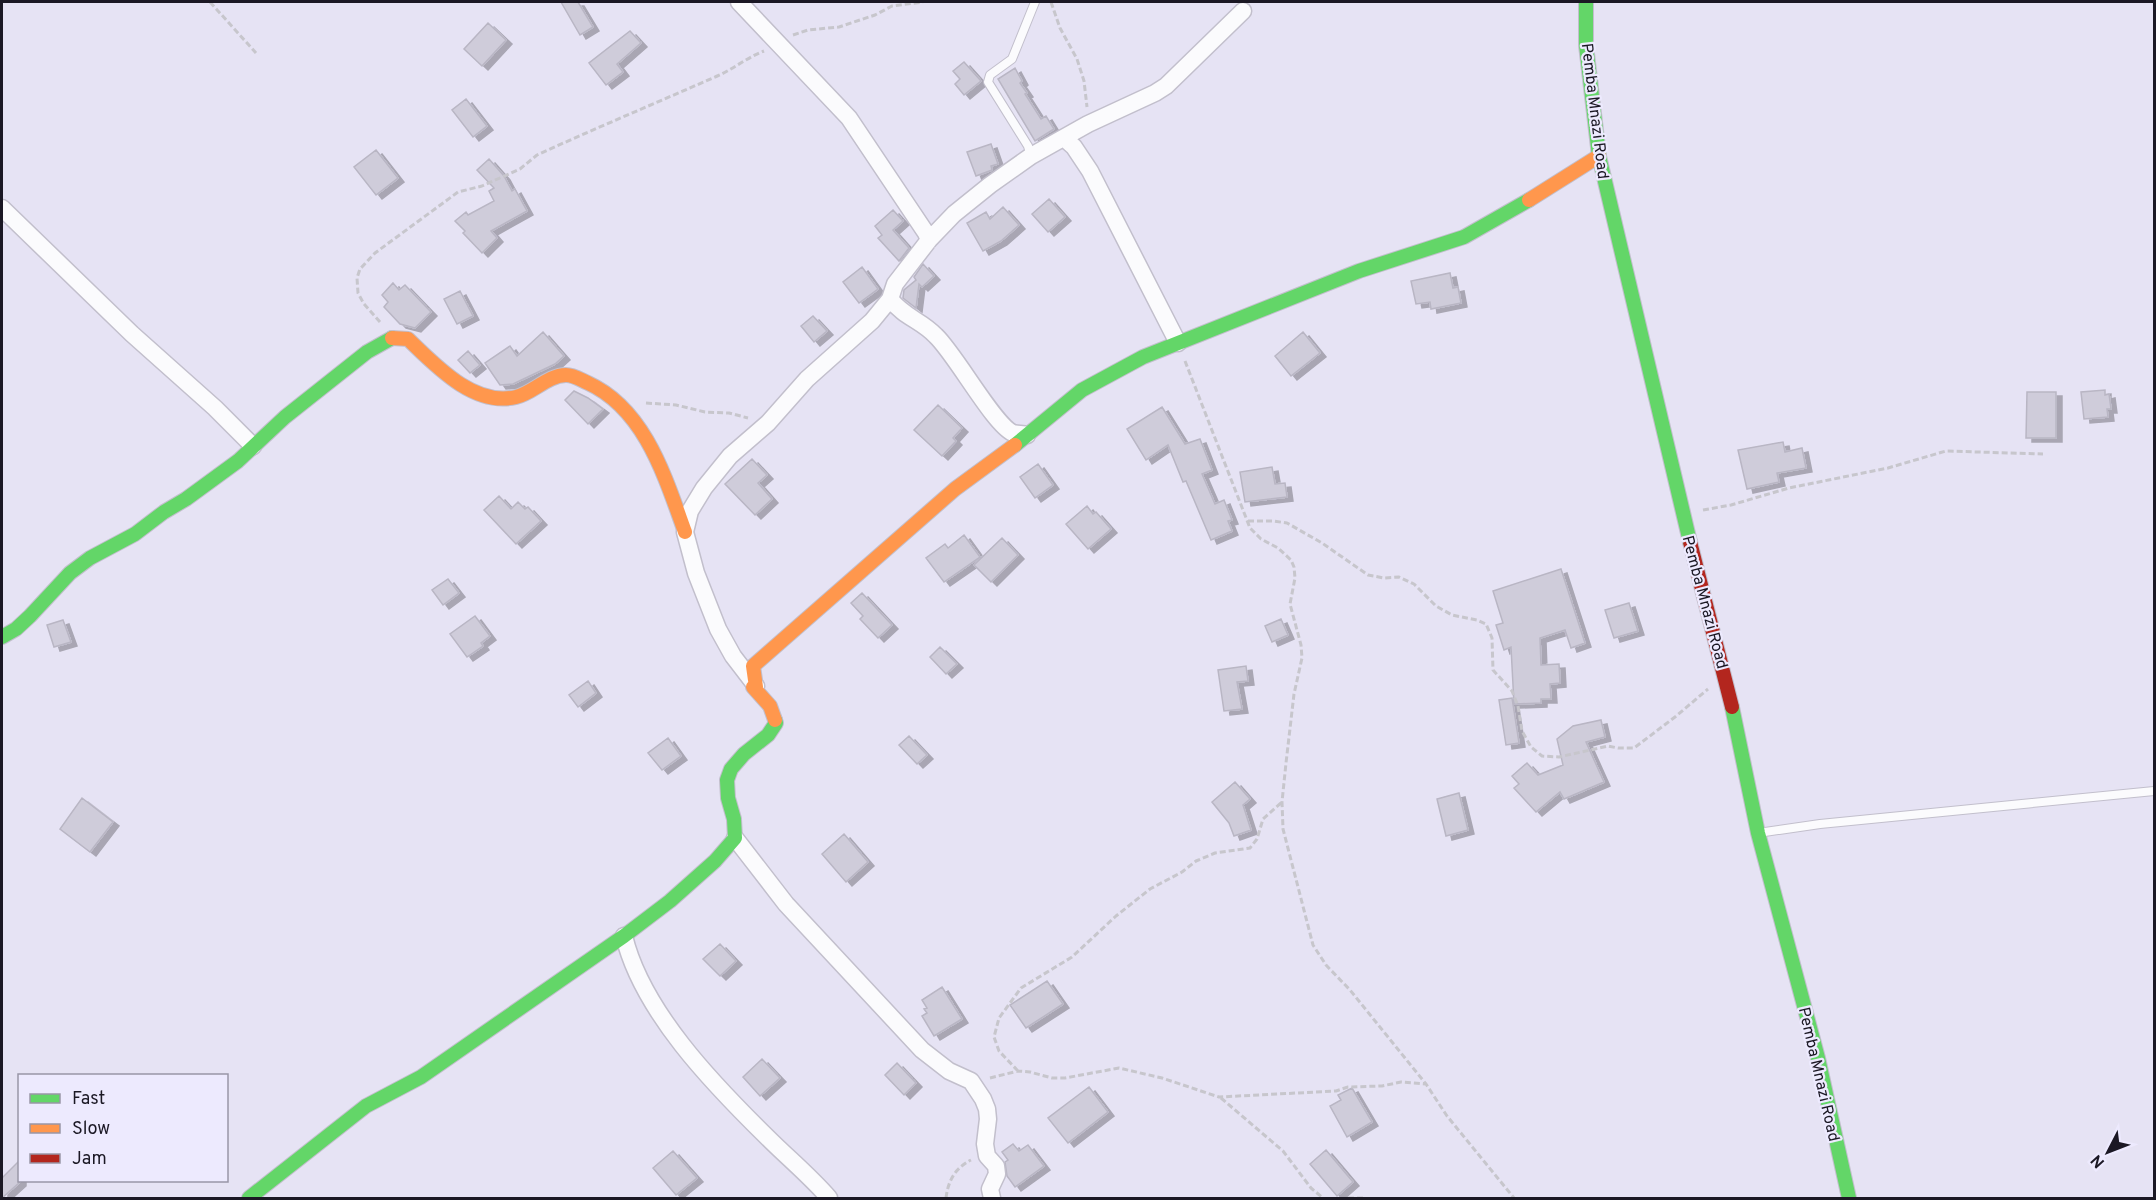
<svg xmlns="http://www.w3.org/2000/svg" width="2156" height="1200" viewBox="0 0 2156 1200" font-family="Overpass,sans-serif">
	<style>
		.building { fill: #cfccda; stroke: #b9b6c4; stroke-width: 1.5; filter: url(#shadow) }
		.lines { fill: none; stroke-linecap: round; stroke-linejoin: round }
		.lane-casing { stroke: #c2bfcc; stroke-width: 10 }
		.street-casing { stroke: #c2bfcc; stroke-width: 19 }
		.fast-casing { stroke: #c2bfcc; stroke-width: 16 }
		.slow-casing { stroke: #c2bfcc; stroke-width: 16 }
		.jam-casing { stroke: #c2bfcc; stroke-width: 16 }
		.path { stroke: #c7c6cc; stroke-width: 3; stroke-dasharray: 6 3; stroke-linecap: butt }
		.lane { stroke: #fbfbfd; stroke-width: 8 }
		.street { stroke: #fbfbfd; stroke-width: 16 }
		.fast { stroke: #63d668; stroke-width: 14 }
		.slow { stroke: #ff974d; stroke-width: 14 }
		.jam { stroke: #b3261e; stroke-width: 14 }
		.labels { text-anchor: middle; stroke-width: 4.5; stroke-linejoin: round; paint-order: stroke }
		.street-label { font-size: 16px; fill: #1b1824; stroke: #edeafe }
	</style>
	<defs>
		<filter id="shadow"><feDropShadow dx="6" dy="4" stdDeviation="0" flood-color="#0004"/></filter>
	</defs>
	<rect width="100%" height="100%" fill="#e6e3f4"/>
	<path class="building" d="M561,2h17l15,25 -13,8z
		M488,23l18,17 -24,26 -18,-17z
		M630,31l11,12 -24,21 6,8 -17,13 -17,-22z
		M964,62l17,19 -17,14 -9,-11 5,-5 -7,-8z
		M1015,68l7,13 -2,2 7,10 -2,1 16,25 5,-3 8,13 -19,12 -37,-62z
		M466,99l21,27 -14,11 -21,-27z
		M991,144l7,20 -7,2 1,4 -16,6 -9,-24z
		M376,150l22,28 -22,17 -22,-28z
		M489,159l15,17 8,15 3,-2 12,22 -36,20 6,7 -15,15 -19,-20 2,-2 -10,-10 11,-9 2,3 26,-14 -5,-10 5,-3 -17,-18z
		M1049,199l16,18 -17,15 -16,-18z
		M1003,207l16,18 -18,16 -18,10 -16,-28 19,-11 4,7z
		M893,210l10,11 -10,9 16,18 -10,13 -21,-23 4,-3 -7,-9z
		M923,264l11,12 -12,11 -3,-3 -3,24 -13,-10 1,-8 12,-10 -2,-3z
		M862,267l16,22 -19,14 -16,-21z
		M1450,273l3,15 5,-1 3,16 -30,6 -1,-7 -14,2 -5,-23z
		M393,283l6,7 6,-5 26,27 -16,16 -15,-4 -16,-17 4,-5 -6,-7z
		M460,291l13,25 -16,8 -13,-25z
		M813,316l14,15 -13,11 -13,-16z
		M543,332l21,24 -9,8 -42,20 -13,1 -15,-22 25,-17 7,10z
		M1303,332l17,21 -29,23 -16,-20z
		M468,351l12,14 -10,8 -12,-13z
		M2105,390v5l4,-1 2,15h-4l1,8 -24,2 -3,-27z
		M574,391l14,7 15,11 -15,15 -23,-24z
		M2027,392h29v46h-30z
		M938,405l24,23 -9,10 3,3 -14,15 -28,-26z
		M1162,407l23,37 15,-5 12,31 -10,4 13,30 9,-4 8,20 -4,1 4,10 -21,9 -25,-59 -3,1 -15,-37 -22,15 -19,-31z
		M1783,442l2,10 17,-4 4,20 -29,5 2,9 -32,7 -9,-39z
		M752,459l15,16 -9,8 14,16 -17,16 -30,-31z
		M1038,464l15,21 -18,13 -15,-21z
		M1272,467l3,17 10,-1 2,14 -42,5 -5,-30z
		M499,496l12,13 7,-7 7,7 3,-2 13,14 -25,23 -32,-34z
		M1087,506l6,8 3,-2 15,17 -23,20 -22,-25z
		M964,535l16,22 -36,25 -18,-24 19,-14 3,4z
		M1002,538l16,17 -27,27 -17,-17z
		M1561,569l24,74 -14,5 -6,-18 -25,8 1,27 18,-1 1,19 -10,1 1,15h-10v4l-27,1 -3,-57 -7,3 -8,-25 7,-2 -10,-32z
		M448,579l11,14 -16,12 -11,-15z
		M862,593l30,32 -14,13 -18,-19 3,-3 -12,-13z
		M1629,603l9,28 -24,7 -9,-28z
		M475,616l15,20 -9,7 2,3 -16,11 -17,-23z
		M1281,619l7,16 -16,7 -7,-16z
		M63,620l8,22 -17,5 -7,-22z
		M940,647l17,17 -11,10 -16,-17z
		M1246,666l2,15 -11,1 5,27 -18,2 -6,-41z
		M588,681l8,12 -18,14 -9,-12z
		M1512,698l7,45 -13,2 -7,-45z
		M1601,720l4,17 -19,5 18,40 -40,17 -4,-7 -24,20 -22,-24 5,-4 -7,-8 15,-13 11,12 25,-10 -6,-26 16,-13z
		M909,736l18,19 -10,9 -18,-19z
		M668,738l13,18 -19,14 -14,-17z
		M1235,782l15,17 -7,6 8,25 -17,6 -5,-13 -17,-21z
		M1459,793l9,37 -22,6 -9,-37z
		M82,798l31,24 -23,30 -30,-23z
		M844,834l24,28 -22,20 -24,-28z
		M720,944l16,17 -16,15 -17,-17z
		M1047,981l16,23 -37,24 -16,-23z
		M942,987l20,32 -28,17 -12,-20 5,-3 -3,-4 3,-1 -5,-8z
		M762,1059l18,19 -20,18 -17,-19z
		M897,1063l19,20 -12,12 -19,-20z
		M1089,1087l19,25 -40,31 -20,-25z
		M1352,1088l20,34 -25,15 -17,-31 11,-6 -3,-5z
		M1013,1144l6,7 9,-6 16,21 -29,21 -8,-11 -2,-14 3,-2 -6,-8z
		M1326,1150l27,32 -16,14 -27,-32z
		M673,1151l24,27 -21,17 -23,-27z
		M20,1160v22l-18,16v-20z"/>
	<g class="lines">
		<g class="lane-casing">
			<path id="lane" d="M1031,156l-3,-10 -40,-64 2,-7 22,-16 23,-57
				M1758,833l62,-9 334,-33"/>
		</g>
		<g class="street-casing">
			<path id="street" d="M739,2l110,116 77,115 3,7
				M1064,138l10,9 16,24 88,172
				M2,208l130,126 83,74 38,38
				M890,299c15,19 31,21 46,37 20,19 58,89 77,97 4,1 10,1 14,2
				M756,686l-23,-30 -15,-27 -22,-56 -11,-41 5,-21 14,-23 26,-32 38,-33 39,-44 65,-58 18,-22 5,-15 34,-44 25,-26 36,-29 41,-29 57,-32 67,-31 11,-7 77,-75
				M735,838l51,66 136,146 27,21 22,10 12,18 4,10 1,10 -3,25 2,12 9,10 1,8 -7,15 2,9
				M624,936c18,75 89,148 143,201 21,21 43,39 62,61"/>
		</g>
		<g class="fast-casing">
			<path id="fast" d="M1586,2v43l13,111 91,386
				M1015,445l67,-55 61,-33 216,-86 105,-34 65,-37
				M2,637l14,-8 14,-13 40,-43 20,-15 45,-24 29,-22 22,-13 52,-38 47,-44 82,-65 25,-14
				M1732,707l26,126 60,225 31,140
				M249,1198l117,-92 55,-29 203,-141 46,-35 45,-40 20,-23 -1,-19 -6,-21 -1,-18 4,-11 13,-15 24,-19 8,-12 -1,-3"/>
		</g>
		<g class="slow-casing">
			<path id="slow" d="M1529,200l70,-44
				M392,338l16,1c28,27 66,68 108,58 17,-4 32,-22 50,-22 8,0 15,5 22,8 57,26 77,94 97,149
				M775,720l-5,-14 -17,-19h3l-3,-21 202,-177 60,-44"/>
		</g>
		<g class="jam-casing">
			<path id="jam" d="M1690,542l42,165"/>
		</g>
		<path class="path" d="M210,2l46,51
			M1051,2l9,26 17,31 7,22 3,26
			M793,35l15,-5 31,-3 36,-12 17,-9 31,-4
			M380,322l-16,-18 -6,-11 -1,-15 3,-9 15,-16 83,-61 24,-6 38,-17 17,-14c59,-27 119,-52 178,-78 17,-7 31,-19 49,-26
			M1185,361l65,167 11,11 17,9 13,12 3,7 1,11 -5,26 11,41 1,13 -8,36 -8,69 -4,39 1,27 30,116 13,20 24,25 76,94 21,32 67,82
			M646,403l30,2 29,7 24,1 19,5
			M1703,510l28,-5 58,-17 99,-20 58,-17 97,3
			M1248,521h25l14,2 35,20 46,32 16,3 15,-1 15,7 22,22 16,9 25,5 9,4 6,14 1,32 19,21 6,15 4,25 9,16 11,9 17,1 49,-11 10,2h16l41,-31 33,-28
			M1018,1071l-19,-20 -5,-14 5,-19 22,-30 51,-31 44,-41 34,-27 32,-17 14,-11 19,-8 35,-5 7,-9 6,-20 19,-17
			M990,1078l28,-7 12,1 22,6h13l54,-10 43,10 57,19 117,-6 12,-4 34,-1 19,-4 24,2
			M1221,1098l62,53 28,37 12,10
			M946,1198c2,-17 9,-30 25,-38
			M1348,1198h15"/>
		<use href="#lane" class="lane"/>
		<use href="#street" class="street"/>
		<use href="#fast" class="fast"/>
		<use href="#slow" class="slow"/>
		<use href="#jam" class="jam"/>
	</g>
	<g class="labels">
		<g class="street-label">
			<text transform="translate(1596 111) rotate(83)" y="6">Pemba Mnazi Road</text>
			<text transform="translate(1706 602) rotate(75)" y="6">Pemba Mnazi Road</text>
			<text transform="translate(1820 1074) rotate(77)" y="6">Pemba Mnazi Road</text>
		</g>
	</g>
	<rect width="2156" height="1200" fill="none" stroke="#1b1824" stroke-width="6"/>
	<rect x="18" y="1074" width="210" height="108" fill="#edeafe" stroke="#9996a7" stroke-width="1.5"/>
	<rect x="30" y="1094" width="30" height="9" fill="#63d668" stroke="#9996a7" stroke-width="1.5"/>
	<text x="72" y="1104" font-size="18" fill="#1b1824">Fast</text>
	<rect x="30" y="1124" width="30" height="9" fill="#ff974d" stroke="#9996a7" stroke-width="1.5"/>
	<text x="72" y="1134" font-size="18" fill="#1b1824">Slow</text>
	<rect x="30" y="1154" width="30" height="9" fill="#b3261e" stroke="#9996a7" stroke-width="1.5"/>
	<text x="72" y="1164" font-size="18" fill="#1b1824">Jam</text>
	<g transform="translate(2108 1152) rotate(228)" stroke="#edeafe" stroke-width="4.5" paint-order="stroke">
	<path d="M0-4.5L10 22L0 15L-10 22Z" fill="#1b1824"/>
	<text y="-9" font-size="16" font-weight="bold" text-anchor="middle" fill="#1b1824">N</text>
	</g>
</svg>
